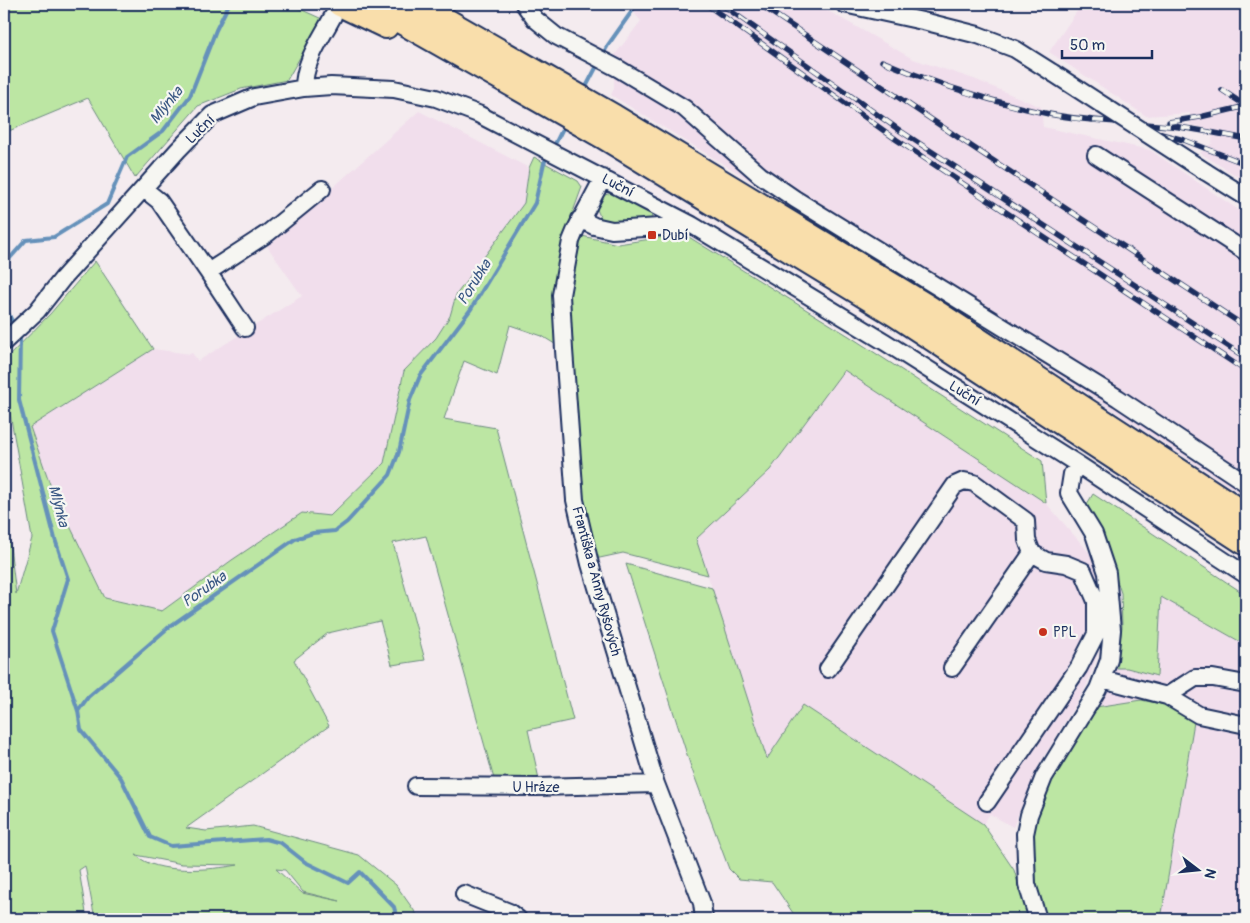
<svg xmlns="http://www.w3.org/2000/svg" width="1250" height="923" viewBox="0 0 1250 923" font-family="Pangolin,sans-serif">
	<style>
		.built { fill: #f1deec }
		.green { fill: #bce6a3; stroke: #6c8a80; fill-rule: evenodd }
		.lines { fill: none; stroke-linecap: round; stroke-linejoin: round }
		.stream { stroke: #6591ba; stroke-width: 4 }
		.minor-casing { stroke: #1b2f5e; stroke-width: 20 }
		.highway-casing { stroke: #1b2f5e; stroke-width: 28 }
		.minor { stroke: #f6f6f2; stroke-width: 16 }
		.highway { stroke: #f9deab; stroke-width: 24 }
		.rail-casing { stroke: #1b2f5e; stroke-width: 5.5 }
		.rail { stroke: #f6f6f2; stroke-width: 4; stroke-dasharray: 11; stroke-linecap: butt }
		.minor-bridge-casing { stroke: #1b2f5e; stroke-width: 20; stroke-linecap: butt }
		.minor-bridge { stroke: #f6f6f2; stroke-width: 16 }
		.poi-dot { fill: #c8321e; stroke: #f6f6f2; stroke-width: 2 }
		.labels { text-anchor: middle; stroke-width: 4.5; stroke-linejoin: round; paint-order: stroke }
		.street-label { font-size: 14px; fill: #1b2f5e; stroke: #f6f6f2 }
		.poi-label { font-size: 14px; fill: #1b2f5e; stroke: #f6f6f2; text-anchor: start }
		.water-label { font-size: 15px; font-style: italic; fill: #3a5884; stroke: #f6f6f2 }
	</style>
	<rect width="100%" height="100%" fill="#f4ebef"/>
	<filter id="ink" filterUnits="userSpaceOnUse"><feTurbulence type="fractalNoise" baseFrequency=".02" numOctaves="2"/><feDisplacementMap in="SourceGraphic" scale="10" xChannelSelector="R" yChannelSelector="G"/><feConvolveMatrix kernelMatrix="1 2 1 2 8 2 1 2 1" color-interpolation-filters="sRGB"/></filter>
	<g filter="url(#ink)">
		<path class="built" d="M626,4h190l97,55 61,20 67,28 2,20 107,23 96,65v282l-311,-203 -324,-199 3,-7v-32l27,-35z
			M1082,4h164v178l-46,-29 12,-10 1,-13 -23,-5v-12l-44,3 -97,-64z
			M419,111l110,57 -5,35 -68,92 -6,21 -14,22 -32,33 -20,92 -54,53 -28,-3 -70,47 -70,51 -57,-13 -54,-111 -21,-60 123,-78 37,5 2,-1 6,8 104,-65 -35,-50z
			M844,369l202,134 47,54 10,43 -4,50 -13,37 -47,78 -26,62 -23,-13 -9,13 -178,-121 -36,53 -71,-220 74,-69z
			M1161,597l85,48v274h-85l34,-203 -99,-9 20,-39h11l30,8z"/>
		<path class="green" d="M4,4h285l33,15 -35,61 -46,9 -43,17 -63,72 -47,-80 -84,35z
			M534,157l44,24 4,6 -16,44 -8,115 -16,-10 -32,-11 -13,50 -33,-14 -20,58 52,9 77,292 -45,10 11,49h-45l-68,-243 -33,7 32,117 -33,5 -12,-44 -52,12 -34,27 35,66 -143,102 20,3 47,-5 106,29 37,30 24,34h-325l-10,-53 -6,4 8,49h-83v-420l12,95 16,-56 -28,-159v-18l46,-47 45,-53 58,88 -123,78 21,60 54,111 57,13 70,-51 70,-47 28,3 54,-53 20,-92 32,-33 14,-22 6,-21 68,-92 5,-35zM136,855l46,9 56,1c-27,5 -82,10 -102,-10zM276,869l9,1 18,22 37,9 -38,-8z
			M611,193h5l35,20 1,5 -3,2 -38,3 -10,-4 -5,-12 6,-11z
			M684,234l165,102 193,125 4,42 -202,-133 -74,100 -74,69 12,36 -85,-22 -28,6 -17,-67 -9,-156v-38l3,-19 10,-43 36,8z
			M1093,494l153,101v50l-85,-48 -4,79 -30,-8h-11l6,-41 -1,-34 -14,-44 -23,-40z
			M626,564l86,24 55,171 36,-54 180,119 31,46 15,49h-232l-25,-37 -33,-3 -10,-10 -38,-102z
			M1141,700l25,5 29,11 -34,203h-114l-12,-37 -2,-39 3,-27 12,-32 48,-77z"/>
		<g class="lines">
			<path class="stream" d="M602,56l6,-11 29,-41
				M587,85l12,-23
				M553,148l9,-18
				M4,265l22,-25 28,-3 53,-33 20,-47 36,-26 27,-35 26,-66 13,-26
				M4,305l10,20
				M18,334l2,4 -1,62 36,139 13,40 -16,52 26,80
				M397,919l-3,-12 -34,-35 -12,11 -43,-21 -24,-19 -15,-4 -95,7 -21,-9 -29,-59 -40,-48 -3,-19 10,-14 81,-70 126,-88 18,-6 22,-2 12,-9 43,-47 9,-23 11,-52 10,-24 51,-67 64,-106 9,-40 4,-7"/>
			<g class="minor-casing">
				<path id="minor" d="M524,4l11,15 21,17 63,33 65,39 76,67 35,24 323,199 128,85
					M844,4l83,18 51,13 37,14 38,24
					M304,88c0,-27 17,-49 29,-72
					M1096,155l150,97
					M1206,172l40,25
					M603,178l-27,51 -5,12 -10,54 3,55 11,150 15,64 66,220 46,119 2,16
					M144,189l15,12 49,71 37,56
					M580,219l14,7 18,4 79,-5
					M208,272l60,-39 54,-44
					M4,342l33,-31 26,-33 115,-128 34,-35 42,-18 50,-9 27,-2 63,3 42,9 42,16 214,111 193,117 194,123 167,110
					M952,668l80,-115
					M828,669l127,-184 9,-4 10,2 52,38 1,19 5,13 14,8 20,3 17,7 13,30v33l-17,33 -92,135
					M1102,679l65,17 32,19 47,10
					M1167,696l28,-18h18l33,6
					M416,786l121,1 119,-3
					M464,894l45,18 9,7
					M1038,919l-11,-35 -2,-50 4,-19 15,-38 54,-88 11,-29 3,-30 -5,-57 -13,-39 -25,-41 3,-19 7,-9"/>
			</g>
			<g class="highway-casing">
				<path id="highway" d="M340,4l46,22
					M371,4l232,132 292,178 351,229
					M417,4l197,113 315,191 317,207"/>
			</g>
			<use href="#minor" class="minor"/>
			<use href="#highway" class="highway"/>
			<g class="rail-casing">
				<path id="rail" d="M706,4l191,136 349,231
					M721,4l181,128 344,226
					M759,4l215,144 272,179
					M882,61c53,23 110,41 167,53 40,8 81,8 122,12 25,3 50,8 75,13
					M1222,90l24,16
					M1169,122l31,-5 46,-11
					M1142,129l42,11 62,24"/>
			</g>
			<use href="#rail" class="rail"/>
			<g class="minor-bridge-casing">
				<path id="minor-bridge" d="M1053,73l153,99"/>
			</g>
			<use href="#minor-bridge" class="minor-bridge"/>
		</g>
	</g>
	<g class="poi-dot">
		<rect x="647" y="230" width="10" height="10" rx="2.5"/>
		<circle cx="1043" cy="632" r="5"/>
	</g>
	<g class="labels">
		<g class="street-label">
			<text transform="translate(200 129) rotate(-44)" y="5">Luční</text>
			<text transform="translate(618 185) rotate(28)" y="5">Luční</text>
			<text transform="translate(965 393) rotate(32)" y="5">Luční</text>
			<text transform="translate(597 581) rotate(75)" y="5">Františka a Anny Ryšových</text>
			<text x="536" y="792">U Hráze</text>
		</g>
		<g class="poi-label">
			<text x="662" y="240">Dubí</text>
			<text x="1053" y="637">PPL</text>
		</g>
		<g class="water-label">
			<text transform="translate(166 105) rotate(-51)" y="5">Mlýnka</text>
			<text transform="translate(474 282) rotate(-58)" y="5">Porubka</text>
			<text transform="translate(59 506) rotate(75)" y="5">Mlýnka</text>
			<text transform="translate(204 589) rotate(-35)" y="5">Porubka</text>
		</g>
	</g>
	<rect width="1250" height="923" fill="none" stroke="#f6f6f2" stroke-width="20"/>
	<rect x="10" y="10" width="1230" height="903" fill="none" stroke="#1b2f5e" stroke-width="2" filter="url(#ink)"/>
	<g transform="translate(1198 870) rotate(106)" stroke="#f6f6f2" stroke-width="4" paint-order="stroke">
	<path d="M0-4L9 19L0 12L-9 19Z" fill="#1b2f5e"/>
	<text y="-8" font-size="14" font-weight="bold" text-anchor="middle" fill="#1b2f5e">N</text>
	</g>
	<path d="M1062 50v8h90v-8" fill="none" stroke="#1b2f5e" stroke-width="2.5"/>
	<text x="1070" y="50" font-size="15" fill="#1b2f5e" stroke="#f6f6f2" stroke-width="4" paint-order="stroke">50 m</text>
</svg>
